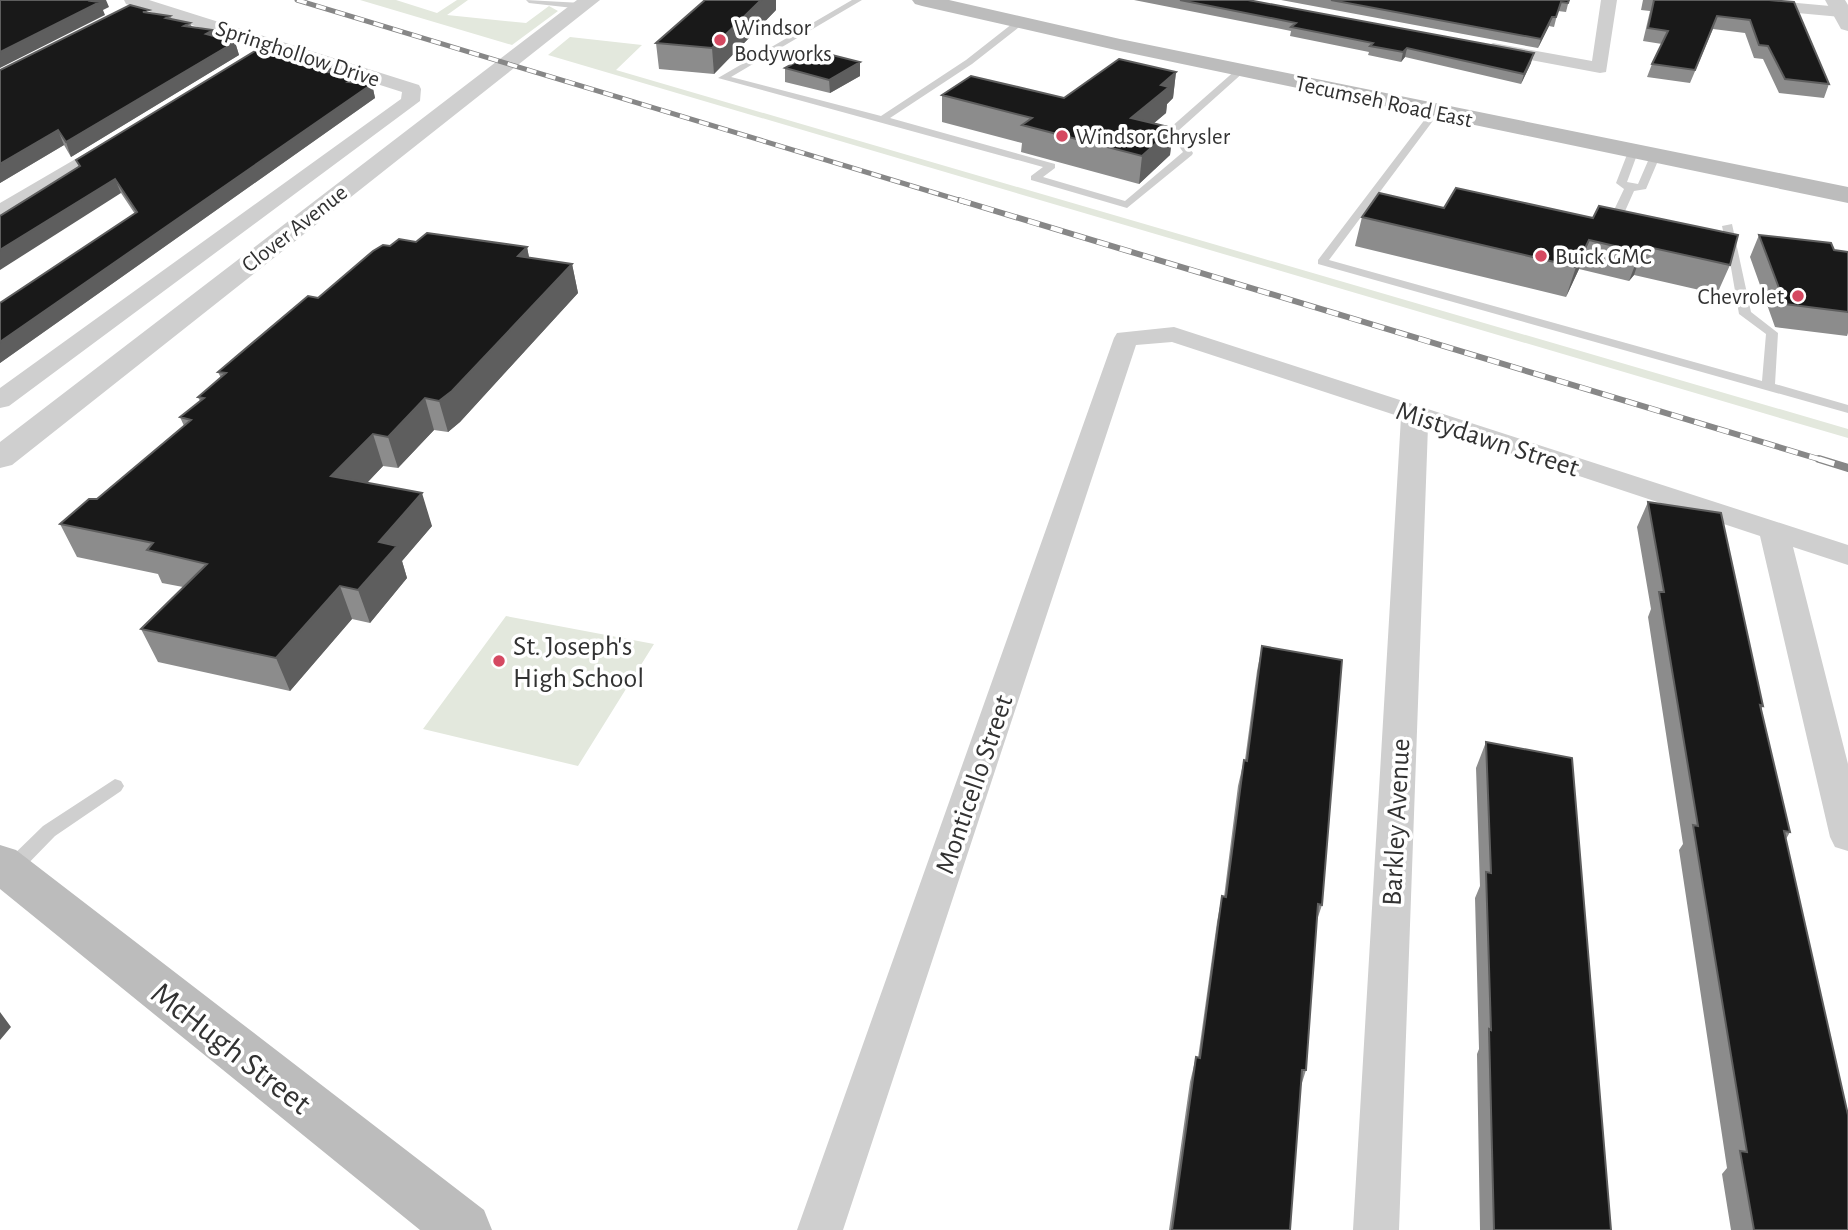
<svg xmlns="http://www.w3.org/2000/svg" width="1848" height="1230" viewBox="0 0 1848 1230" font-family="'Alegreya Sans',sans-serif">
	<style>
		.green { fill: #e3e8dd }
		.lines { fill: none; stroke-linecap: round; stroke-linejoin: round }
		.service { fill: #cfcfcf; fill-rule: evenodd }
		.minor { fill: #cfcfcf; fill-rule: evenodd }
		.tertiary { fill: #cfcfcf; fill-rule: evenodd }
		.secondary { fill: #bcbcbc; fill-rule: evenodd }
		.rail-far2-casing { stroke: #878787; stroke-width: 5 }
		.rail-far1-casing { stroke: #878787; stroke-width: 6 }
		.rail-casing { stroke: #878787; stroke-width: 8 }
		.rail-far2 { stroke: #fff; stroke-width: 3.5; stroke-dasharray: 10; stroke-linecap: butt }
		.rail-far1 { stroke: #fff; stroke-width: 4.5; stroke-dasharray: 12; stroke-linecap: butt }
		.rail { stroke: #fff; stroke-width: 5; stroke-dasharray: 16; stroke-linecap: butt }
		.wall { fill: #8c8c8c }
		.shaded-wall { fill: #5e5e5e }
		.building { fill: #191919; stroke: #5e5e5e; stroke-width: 2 }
		.poi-dot { fill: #d54961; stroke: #fff; stroke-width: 2.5 }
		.labels { text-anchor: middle; stroke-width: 7; stroke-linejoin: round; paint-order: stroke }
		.far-poi-label { font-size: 23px; fill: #323232; stroke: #fff; text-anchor: start }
		.far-street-label { font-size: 23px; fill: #323232; stroke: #fff }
		.street-label { font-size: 28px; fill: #323232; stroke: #fff }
		.poi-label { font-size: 28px; fill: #323232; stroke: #fff; text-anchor: start }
		.near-street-label { font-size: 33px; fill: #323232; stroke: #fff }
	</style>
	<rect width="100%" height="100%" fill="#fff"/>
	<path class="green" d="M360,0h36l41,13 20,-13h11l-21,15 79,8 23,-17 9,5 -46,34z
		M570,37l72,8 -26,25 1232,359v9l-1300,-383z
		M506,616l148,28 -76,122 -155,-37z"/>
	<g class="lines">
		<path class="service" d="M526,0l56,3 4,3 -4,3 -53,-6z
			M852,0h10l-131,77 150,39 85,-56 51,-40h6v4l-51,40 -82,54 165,46v4l-12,9 82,24 58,-49 -15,-22 2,-2 67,-59 8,2 -67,60 15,22 -1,2 -65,53 -96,-28v-4l12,-9 -325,-89z
			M1435,109l5,3 -2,2 -109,146 433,121 4,-47 -27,-20 -10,-58 -24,-7 6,-3 16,3 -5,-23 10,-2 19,88 27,21 -3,51 73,21v8l-530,-149v-4l114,-150z
			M1633,149l5,3 -11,30 11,2 13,-30 9,2 -14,33 -12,2 -16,36 -10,2 -2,-2 18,-38 -8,-6 12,-31z
			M115,779l6,2 3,5 -3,5 -66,45 -37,38 -7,3 -7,-3 -2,-5 2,-5 39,-38z"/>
		<path class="minor" d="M124,0h25l270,85 2,4 -1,12 -411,305 -9,2v-20l401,-289 1,-7 -276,-88z
			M1601,0h16l-11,72 -6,1 -107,-20 -9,-5 9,-5 99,18z
			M1701,0h63l77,7 6,1 1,6 -7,3 -132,-12z
			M115,136l7,2 3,4 -3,4 -114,71 -8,2v-16z
			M1174,327l674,218v20l-55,-18 55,217v87l-13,-4 -5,-10 -70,-301 -332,-110 -29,804h-46l48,-813 -229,-75 -36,3 -293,885h-46l317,-892 3,-5z"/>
		<path class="tertiary" d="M577,0h23l-588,465 -12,3v-26z
			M1825,0h20l3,5v26l-7,-2z"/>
		<path class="secondary" d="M912,0h37l171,39 728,148v16l-728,-152 -198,-45 -7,-2z
			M0,845l16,5 468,360 8,20h-72l-420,-341z"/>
		<g class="rail-far2-casing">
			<path id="rail-far2" d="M297,0l668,202"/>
		</g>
		<g class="rail-far1-casing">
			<path id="rail-far1" d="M959,200l866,261"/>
		</g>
		<g class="rail-casing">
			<path id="rail" d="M1819,459l29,9"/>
		</g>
		<use href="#rail-far2" class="rail-far2"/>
		<use href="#rail-far1" class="rail-far1"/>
		<use href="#rail" class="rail"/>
	</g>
	<path class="wall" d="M1134,0h114l283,63 -10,21 -116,-27 -4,5 -33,-7 1,-3 -79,-16 1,-5z
		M1281,0h288l-3,12 -8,-1 -4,16 -5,-1 -11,22z
		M1643,0h126l60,84 -5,14 -45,-5 -16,-34 -9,-1 -9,-25 -32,-4 -23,54 -43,-6 5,-13 10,-20 -19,-3 7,-30 -9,-1z
		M776,10l-62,64 -55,-5 -3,-26z
		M150,13l20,3 2,3 18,4 2,4 23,9 20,6 4,13 -168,102 -7,-12 -64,38v-113z
		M285,59l22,2 2,5 23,3 1,4 16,1 1,4 5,4 17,2 3,14 -375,265v-60l135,-89 -14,-21 -42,-26 -3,-7z
		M785,68l75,8 -30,17 -45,-11z
		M1176,72l-3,26 -6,6 -1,9 -12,10 19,5 -3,27 -31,29 -118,-32 1,-9 -80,-21v-27l122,3z
		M1456,188l274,77 -13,29 -83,-19 -5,6 -50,-12 -13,28 -211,-51 7,-29 82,-9z
		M1759,235l75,15 14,2v81l-1,3 -72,-9 -25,-70z
		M416,242l111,5 2,11 43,6 6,29 -118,129 -12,10 -14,-2 -36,38 -15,-2 -16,17 65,43 -30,35 5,17 -37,45 -18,-4 -62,72 -132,-29 -17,-33 42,-42 -21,-4 -4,-9 -81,-17 -17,-33 37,-25 87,-73 -4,-9 20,-16 -2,-4 23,-19 -3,-6 100,-74 72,-52z
		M1648,502l115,204 -2,4 29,122 -4,7 62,391h-117l-9,-56 5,-6 -48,-318 4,-6 -35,-227 3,-8 -14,-82z
		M1262,646l60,259 -5,15 -11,150 -5,16 -11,144h-121l21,-148 6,-25 2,1 19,-136 5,-26 2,1 14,-111 6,-26h1l12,-89z
		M1486,742l125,488h-131l-3,-176 2,-5 -4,-151 5,-12 -4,-118z"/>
	<path class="shaded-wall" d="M93,0h13l3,7 -6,3 2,5 -105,53v-16z
		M760,0h16v10l-62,64 -2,-26z
		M1552,17l-3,9 -11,22 3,-9z
		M213,30l4,13 -11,-9z
		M235,42l4,13 -168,102 -5,-15z
		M1407,48l-2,9 -4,5 2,-10z
		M1534,53l-3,10 -10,21 3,-10z
		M860,62v14l-30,17 -1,-13z
		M1176,72l-3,26 -6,6 -1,9 -38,32 3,-27 30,-33z
		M372,84l3,14 -375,265v-21z
		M1173,128l-3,27 -31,29 3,-28z
		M58,130l6,15 -64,38v-19z
		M115,179l6,14 -121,77v-20z
		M1589,240l-10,29 -13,28 10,-30z
		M1644,246l-10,29 -5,6 11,-29z
		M527,247l6,30 -15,-21z
		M572,264l6,29 -118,129 -12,10 -9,-31z
		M425,398l9,32 -36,38 -10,-31z
		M373,434l10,32 -41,43 -11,-33z
		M422,493l10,33 -30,35 5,17 -37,45 -12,-33 21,-48z
		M340,586l12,33 -62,72 -14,-33z
		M0,1012l11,15 -11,13z"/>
	<path class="building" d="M0,0h93l-2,1 9,1 -100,50z
		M705,0h56l-49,48 -56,-5z
		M1180,0h68l286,53 -10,21 -117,-26 -4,4 -33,-6 3,-3 -82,-16 5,-4z
		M1331,0h238l-1,3 -7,-1 -5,15h-4l-11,22z
		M1654,0h115l25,2 35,82 -44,-5 -17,-33 -9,-1 -9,-25 -33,-4 -22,54 -43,-6 16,-33 -20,-3z
		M130,5l19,5 -6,2 27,4 -4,2 24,5 -6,3 29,4 -7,4 29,8 -169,100 -8,-12 -58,34v-94z
		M260,48l24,6 -6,4 29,3 -6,4 31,4 -5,3 22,2 -4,3 9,1 -6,4 24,2 -372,258v-39l137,-91 -22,-33 -115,71v-34l80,-50 -4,-6z
		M816,51l44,11 -31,18 -44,-12z
		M1119,59l57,13 -15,13 8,2 -38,31 42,10 -31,28 -120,-31 10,-7 -90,-23 29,-19 93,22z
		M1456,188l137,30 6,-12 139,29 -8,30 -86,-19 -4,6 -51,-12 -13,27 -214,-50 17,-24 65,15z
		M427,233l100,14 -9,9 54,8 -120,127 -13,10 -14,-3 -37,39 -15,-3 -42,42 91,17 -43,49 18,4 -39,44 -18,-4 -64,72 -135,-29 66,-65 -60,-14 6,-7 -93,-19 29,-25h8l94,-79 -11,-3 24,-19 -6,-1 28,-24 -8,-1 90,-76 10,2 55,-47 10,-6 7,1 9,-7 17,3z
		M1759,235l72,8 3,7 14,2v60l-63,-8z
		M1648,502l73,11 42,193 -3,-1 30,127 -6,-1 64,284v115h-94l-14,-79 7,1 -54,-327 5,1 -39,-234h5z
		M1262,646l80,14 -20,245 -4,-1 -12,166h-4l-12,160h-118l24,-173 4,1 22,-162 4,1 18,-137 3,1z
		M1486,742l86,16 39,472h-117l-5,-201 2,1 -5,-158 5,1z"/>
	<g class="poi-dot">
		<circle cx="720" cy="40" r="7"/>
		<circle cx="1062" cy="136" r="7"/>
		<circle cx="1541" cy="256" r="7"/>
		<circle cx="1798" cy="296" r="7"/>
		<circle cx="499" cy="661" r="7"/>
	</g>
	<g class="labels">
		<g class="far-poi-label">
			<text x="734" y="35">Windsor<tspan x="734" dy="26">Bodyworks</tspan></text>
			<text x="1076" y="144">Windsor Chrysler</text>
			<text x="1555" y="264">Buick GMC</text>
			<text x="1784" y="304" text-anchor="end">Chevrolet</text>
		</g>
		<g class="far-street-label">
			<text transform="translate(298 53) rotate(18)" y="8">Springhollow Drive</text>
			<text transform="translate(1384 101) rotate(12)" y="8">Tecumseh Road East</text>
			<text transform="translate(294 228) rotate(-38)" y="8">Clover Avenue</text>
		</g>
		<g class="street-label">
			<text transform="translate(1488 438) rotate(18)" y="10">Mistydawn Street</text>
			<text transform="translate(973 784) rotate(-71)" y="10">Monticello Street</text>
			<text transform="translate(1395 822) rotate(-87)" y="10">Barkley Avenue</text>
		</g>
		<g class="poi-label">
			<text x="513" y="655">St. Joseph's<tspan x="513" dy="32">High School</tspan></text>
		</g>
		<g class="near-street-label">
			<text transform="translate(232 1047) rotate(38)" y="12">McHugh Street</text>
		</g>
	</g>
</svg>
